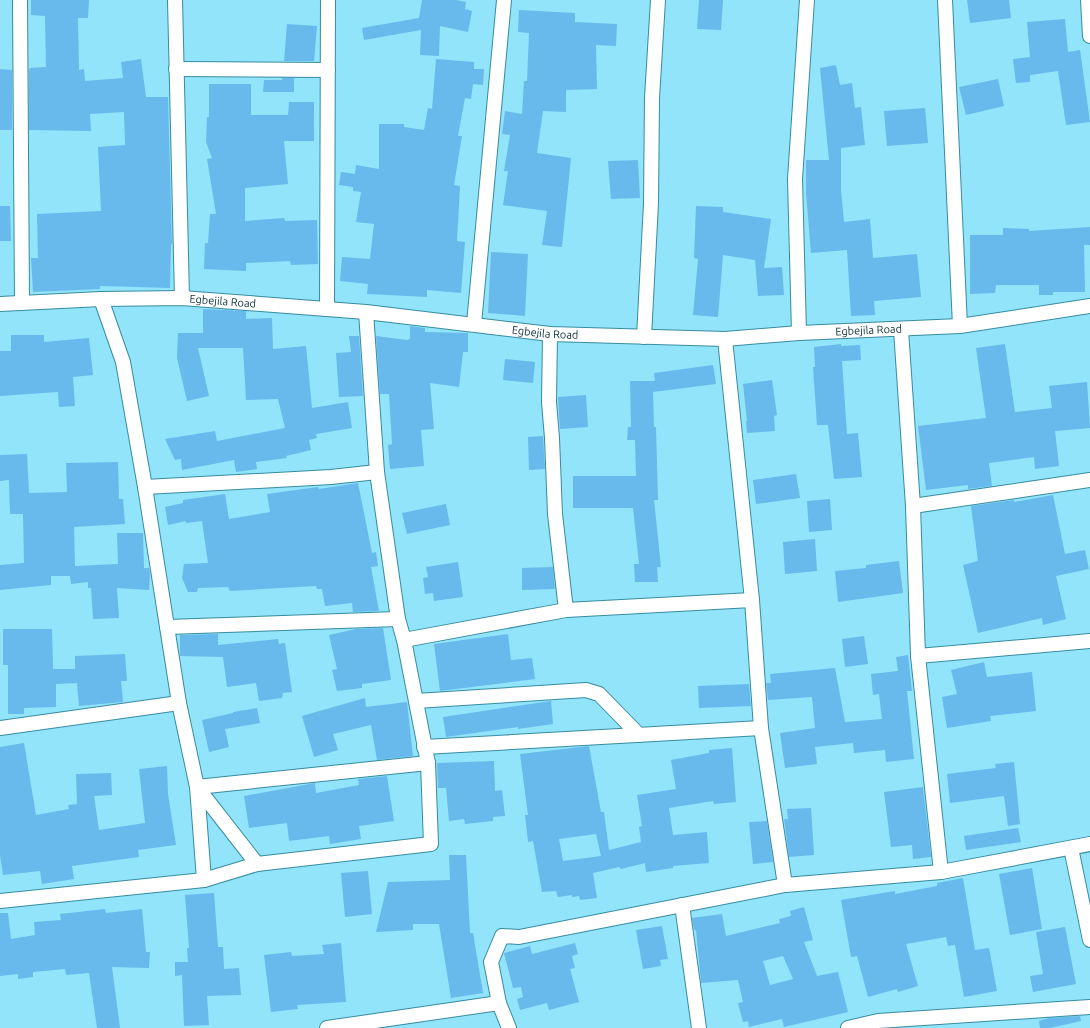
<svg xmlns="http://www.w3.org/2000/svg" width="1090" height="1028" viewBox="0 0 1090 1028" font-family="Ubuntu,sans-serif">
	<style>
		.building { fill: #68baec; fill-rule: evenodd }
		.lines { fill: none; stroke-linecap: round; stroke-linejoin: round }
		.minor-casing { stroke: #378ca0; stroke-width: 16 }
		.minor { stroke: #fff; stroke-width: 14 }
		.labels { text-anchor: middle; stroke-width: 3; stroke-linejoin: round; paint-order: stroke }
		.street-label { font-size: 11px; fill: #082d36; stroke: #eef8fb }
	</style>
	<rect width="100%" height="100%" fill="#91e4fa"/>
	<path class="building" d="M31,0h58l-1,18h-10l1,52 5,-1 1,12 38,-3 -2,-16 20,-3 5,38h22l4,147h-1l-1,44 -70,-2v3l-67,3 -2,-34h7l-1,-44 64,-3 -3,-64 27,-2 -1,-33 -34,2 1,17 -62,-1v-59l1,-3 16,-1 -1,-51 -14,-1z
		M422,0h34l10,2 -1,7 7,2 -4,21 -28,-6 -1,30 -19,-1 1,-25 -57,10 -2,-12 57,-10z
		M699,0h24l-2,30 -24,-1z
		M967,0h42l2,18 -41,5z
		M519,10l56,3v9l42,2 -1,22 -20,-1 1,44 -31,1v22l-23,-1 -6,42 34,5 -9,89 -20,-2 5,-34 -44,-6 5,-34h-4l6,-36 -8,-1 3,-23 17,3 2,-33h3l2,-48 -11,-1z
		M1065,19l3,33 12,-2 10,72 -24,3 -8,-54 -28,4v7l-14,1 -3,-24 17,-2 -3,-35z
		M287,24l30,2 -3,35h-30z
		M436,59l38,3v7h10l-1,16 -10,-1 -2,15 -6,-1 -7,38h4l-8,49 6,1 -3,55 8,1 -4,51 -34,-3v7l-60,-3 1,-10 -28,-3 2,-24 28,2 4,-35 -18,-2 5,-30 -8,-1v-4l-14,-2 2,-13 14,2 1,-9 23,4v-45h25v3l20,3 4,-22 4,1z
		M836,65l4,20 12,-2 3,25 6,-1 4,38 -24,3v42l3,32 26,-3 3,39 44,-4 4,43 -47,4 1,14 -24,1 -4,-66 -36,3 -5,-60v-33h23l-9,-92z
		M0,69l12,1v60h-12z
		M282,78h12v14h-31l1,-12h18z
		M998,79l6,27 -38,9 -7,-28z
		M209,84h42v31h37l1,-13h25v39h-30l4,43 -43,4v33l39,-3 1,3 32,-1 1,44 -27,1 -1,-4 -44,2v8l-42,-2 1,-26h3l2,-29h6l-9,-55 5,-1 -6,-16 1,-25h2z
		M925,108l3,35 -41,3 -3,-35z
		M638,160l2,38 -29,1 -3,-38z
		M0,206h10l1,35h-11z
		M696,206l27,1v5l48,7 -7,49 18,-1 2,28 -26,1 -3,-36 -32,-5 -5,62 -25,-2 5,-56 -4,-1z
		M1090,227v18h-6l1,47h-32v3h-14v-10h-43l-1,8 -25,1v-59h33v-7l26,1v2z
		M491,252l37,2 -3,62 -37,-3z
		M203,309l43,2v8l26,-1 1,31 33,-3 6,62 36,-6 4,26 -36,6 1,4 -8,2 2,10 -25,6 1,2 -31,4 1,7 -21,3 -2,-12 -52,10 -1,-11 -6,1 -10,-21 50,-8 2,10 68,-13 -7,-29 -32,1 -3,-52h-45l11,48 -22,5 -10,-43 1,-25h25z
		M410,326l15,2v4l43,1v19h-5l-4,35 -29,-4 4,46 -13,1 3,36 -34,3 -2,-24 4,-1 -3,-50h-9l-4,-58 31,4 3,-1z
		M11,335h33v7l45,-4 4,37 -20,2 2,29 -16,1 -1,-15 -58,4v-45h11z
		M349,336h10l4,60 -24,1 -3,-44 15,-1z
		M841,344v2l19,-1 1,15 -19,1 5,73 11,-1 4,44 -28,2 -6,-54h-11l-4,-58h2l-1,-20z
		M1005,344l10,68 37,-4 -3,-22 38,-4 3,46 -35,3 4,35 -24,3 -1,-12 -45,6 3,23 -24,3v-4l-42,5 -8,-64 68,-8 -10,-70z
		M505,359l30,3 -2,21 -30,-3z
		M713,365l3,19 -63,8 1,35h2l2,73h-4l7,67h-4l1,15h-23l-1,-18h5l-6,-56h-60v-32h63l-1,-36h-8l1,-13h3l-1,-46h25l-1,-8z
		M772,380l5,35 -3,1 1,15 -28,2 -1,-12h1l-4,-37z
		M586,395l2,32 -28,2 -2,-32z
		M543,436l2,33 -16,1 -1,-33z
		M27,454l2,39 38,-1 -1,-29 52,-1 1,37h4l2,25 -51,3 1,39 43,-2 -1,-31h26l1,35h5l1,5 -1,17 -32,-2 2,30 -26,1 -2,-31h-3v-6l-17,2 -1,-8h-19v9l-51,5v-25l24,-2 -1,-49h-13l-1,-34 -9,1v-26z
		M796,474l4,24 -44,6 -3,-24z
		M358,483l14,70 4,-1 2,14 -7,1 8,44 -26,1 -1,-9 -27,3 -3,-17h-5l-1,-3 -86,5 -2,-4 -30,1 -1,4h-9l-6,-14 2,-14 24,-1 -6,-42 -16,2v-2l-18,4 -3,-18 18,-4v-3l42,-6 4,25 41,-7 -3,-18 51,-7 1,2z
		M1053,495l12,59 20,-4 4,19 -33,7 10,43 -23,6 -1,-7 -64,15 -15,-68 15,-4 -7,-55 43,-6v2z
		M830,499l2,31 -23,2 -2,-31z
		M446,504l4,21 -43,9 -5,-21z
		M815,539l2,32 -32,3 -2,-32z
		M899,561l4,32 -65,9 -3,-31 31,-3v-3z
		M458,562l5,35 -29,4 -1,-8 -8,1 -2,-16 5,-1 -2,-10z
		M553,567l2,22 -33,1v-22z
		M383,628l8,52 -29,4v4l-25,3 -5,-21 5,-1 -8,-34 27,-6z
		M3,629h49l1,40h22v-13l50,-2 2,27h-6l2,21 -44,4 -2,-23 -21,1v23l-32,1v6h-16v-49h-5z
		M218,634v11l60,-6 1,5 6,-1 7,49 -9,1 -1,5 -23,3 -3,-18 -29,4 -4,-30 -43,-1v-21z
		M508,634l3,26 21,-2 3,21 -95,12 -6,-47z
		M864,636l4,28 -23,3 -3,-28z
		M908,655l4,36h-5l7,68 -28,3 -1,-12 -31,3 -1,-10 -38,4 2,17 -32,4 -5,-35 35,-5 -3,-31 -44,3 -2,-17h5l-1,-9 65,-6 10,54 37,-3 -3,-25 -6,1 -2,-21 27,-3 -2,-14z
		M984,662l3,15 45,-5 4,39 -46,5 1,5 -44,7 -5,-31 15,-3 -6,-24z
		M749,684l2,22 -52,2 -1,-22z
		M365,698l1,9 41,-5 6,54 -36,4 -6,-35 -38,9 5,16 -24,7 -12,-41z
		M551,701l2,23 -35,5v-2l-72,10 -3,-20z
		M257,708l3,15 -35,6 4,18 -20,5 -7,-32 31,-7v-1z
		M24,743l12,72 33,-6 -1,-4 9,-1 -1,-30 35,-1 1,22 -18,1 5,34 46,-7 -6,-54 28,-3 1,28 8,51 -38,5 1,7 -67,9 2,13 -32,5 -2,-13 -37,4 -3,-20v-108z
		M589,746l12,66h3l5,38 32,-8 -2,-15 3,-1 -5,-31 39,-6 -5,-29 38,-7v-3l23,-2 4,54 -22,2 -1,-3 -44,7 4,27 34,-3 2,31 -36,3v2l-27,4 -1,-9 -24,6 -2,-2 -26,6 4,25 -17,2 -1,-4 -7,1v-2l-14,2 -2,-6 -14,1 -9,-51 -5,1 -3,-27h3l-8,-61zM596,834l5,22 -38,5 -4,-22z
		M494,761l1,30 7,-1 3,26 -12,1v4l-28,3 -1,-5 -15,2 -3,-33h-8l-1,-25z
		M1014,762l6,62 -12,2 -4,-30 -54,7 -3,-29 49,-6 -1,-4z
		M387,776l7,45 -35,5 2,13 -31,5 -1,-8 -40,5 -2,-18 -38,5 -5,-32 71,-13 1,10 43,-8 -1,-6z
		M923,787l8,70 -18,2 -1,-14 -21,2 -7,-55z
		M811,808l3,47 -25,2 -5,-38h4l-1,-10z
		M767,821l6,41 -20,2 -4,-42z
		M1018,828l3,14 -55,8 -2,-14z
		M449,855h17l4,78h3l10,60 -32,5 -12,-74h-26v6l-37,2 12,-50 62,-2z
		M1032,868l10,61 -32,6 -11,-61z
		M368,871l4,43 -27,3 -4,-44z
		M963,878l12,72 14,-2 8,43 -33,6 -9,-52 -7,1 -2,-9 -40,7 12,42 -20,6 -1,-3 -29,8 -11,-41 -6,1 -10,-57 54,-9v3l42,-8v-3z
		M214,893l4,54h5l1,22 15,-1 2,27 -34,1 2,29 -25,1 -2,-51 -7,1v-14h13l-1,-14h2l-4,-53z
		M804,907l9,33 -9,2 13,34 21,-4 10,40 -64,15 -2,-8 -33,8 -1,-6 -5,1 -5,-19 5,-1 -5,-22 -37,3 -5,-53h-2l-2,-12 30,-4 4,22 54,-13 -1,-4 12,-3 -1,-5zM783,956l10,23 -23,6 -7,-24z
		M105,909l1,4 36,-4 4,43h4l-1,16 -37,-1 8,61h-23l-8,-55 -23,2 -1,-6 -32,3v5l-15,2v-5l-18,2v-63h8l3,26 24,-4 -1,-13 27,-2 -1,-6z
		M662,926l6,33 -8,1 1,6 -18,3 -7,-39z
		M1065,927l11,57 -43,8 -3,-16 13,-2 -7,-42z
		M341,943l5,59 -49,3 1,4 -27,3 -7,-57 27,-3 1,4 32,-2 -2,-9z
		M575,943l3,11 -6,2 3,12 -5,1 9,33 -30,8 -2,-7 -27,7 -3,-11 6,-2 -2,-10 -8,1 -9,-35 26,-7 2,8z
		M1080,1016l1,5 -31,7h-10l-1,-7 10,-3z"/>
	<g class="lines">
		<g class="minor-casing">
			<g id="minor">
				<path d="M20,0l2,303"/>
				<path d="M175,0l7,298"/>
				<path d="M945,0l15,326"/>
				<path d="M1088,0l2,36"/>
				<path d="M176,69l152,1"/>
				<path d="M101,299l22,63 22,125 34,216 18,84 7,93"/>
				<path id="s1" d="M0,304l101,-5 81,-1 184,14 184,22 175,5 74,-6 161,-7 130,-20"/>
				<path d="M327,309l1,-309"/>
				<path d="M474,324l30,-324"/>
				<path d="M901,330l12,176 5,150 23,216"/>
				<path d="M799,333l-4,-154 12,-179"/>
				<path d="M550,334l-1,68 3,36 3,76 11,96"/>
				<path d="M644,337l7,-134 1,-105 6,-98"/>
				<path d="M725,339l27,261 9,128 24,157"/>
				<path d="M145,487l186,-10 46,-5"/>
				<path d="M913,506l177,-26"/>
				<path d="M167,627l231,-8"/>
				<path d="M404,640l162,-30 186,-10"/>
				<path d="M918,656l172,-15"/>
				<path d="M416,701l170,-11 13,4 40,41"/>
				<path d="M0,728l179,-25"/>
				<path d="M424,747l337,-19"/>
				<path d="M197,787l231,-24"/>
				<path d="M197,787l60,77"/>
				<path d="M1071,848l19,92"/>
				<path d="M0,901l204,-21 53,-16 174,-20 -3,-81 -24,-123 -6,-21 -21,-147 -11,-160"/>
				<path d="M682,905l17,123"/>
				<path d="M499,1003l-8,-41 11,-26 17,1 266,-52 156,-13 149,-28"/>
				<path d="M327,1028l172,-25 10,25"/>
				<path d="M848,1028l30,-7 212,-14"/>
			</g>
		</g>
		<use href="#minor" class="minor"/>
	</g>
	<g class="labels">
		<g class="street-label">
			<text dy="4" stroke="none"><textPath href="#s1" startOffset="223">Egbejila Road</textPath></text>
			<text dy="4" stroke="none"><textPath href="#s1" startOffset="871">Egbejila Road</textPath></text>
			<text dy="4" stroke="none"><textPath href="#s1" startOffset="547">Egbejila Road</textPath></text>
		</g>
	</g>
</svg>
